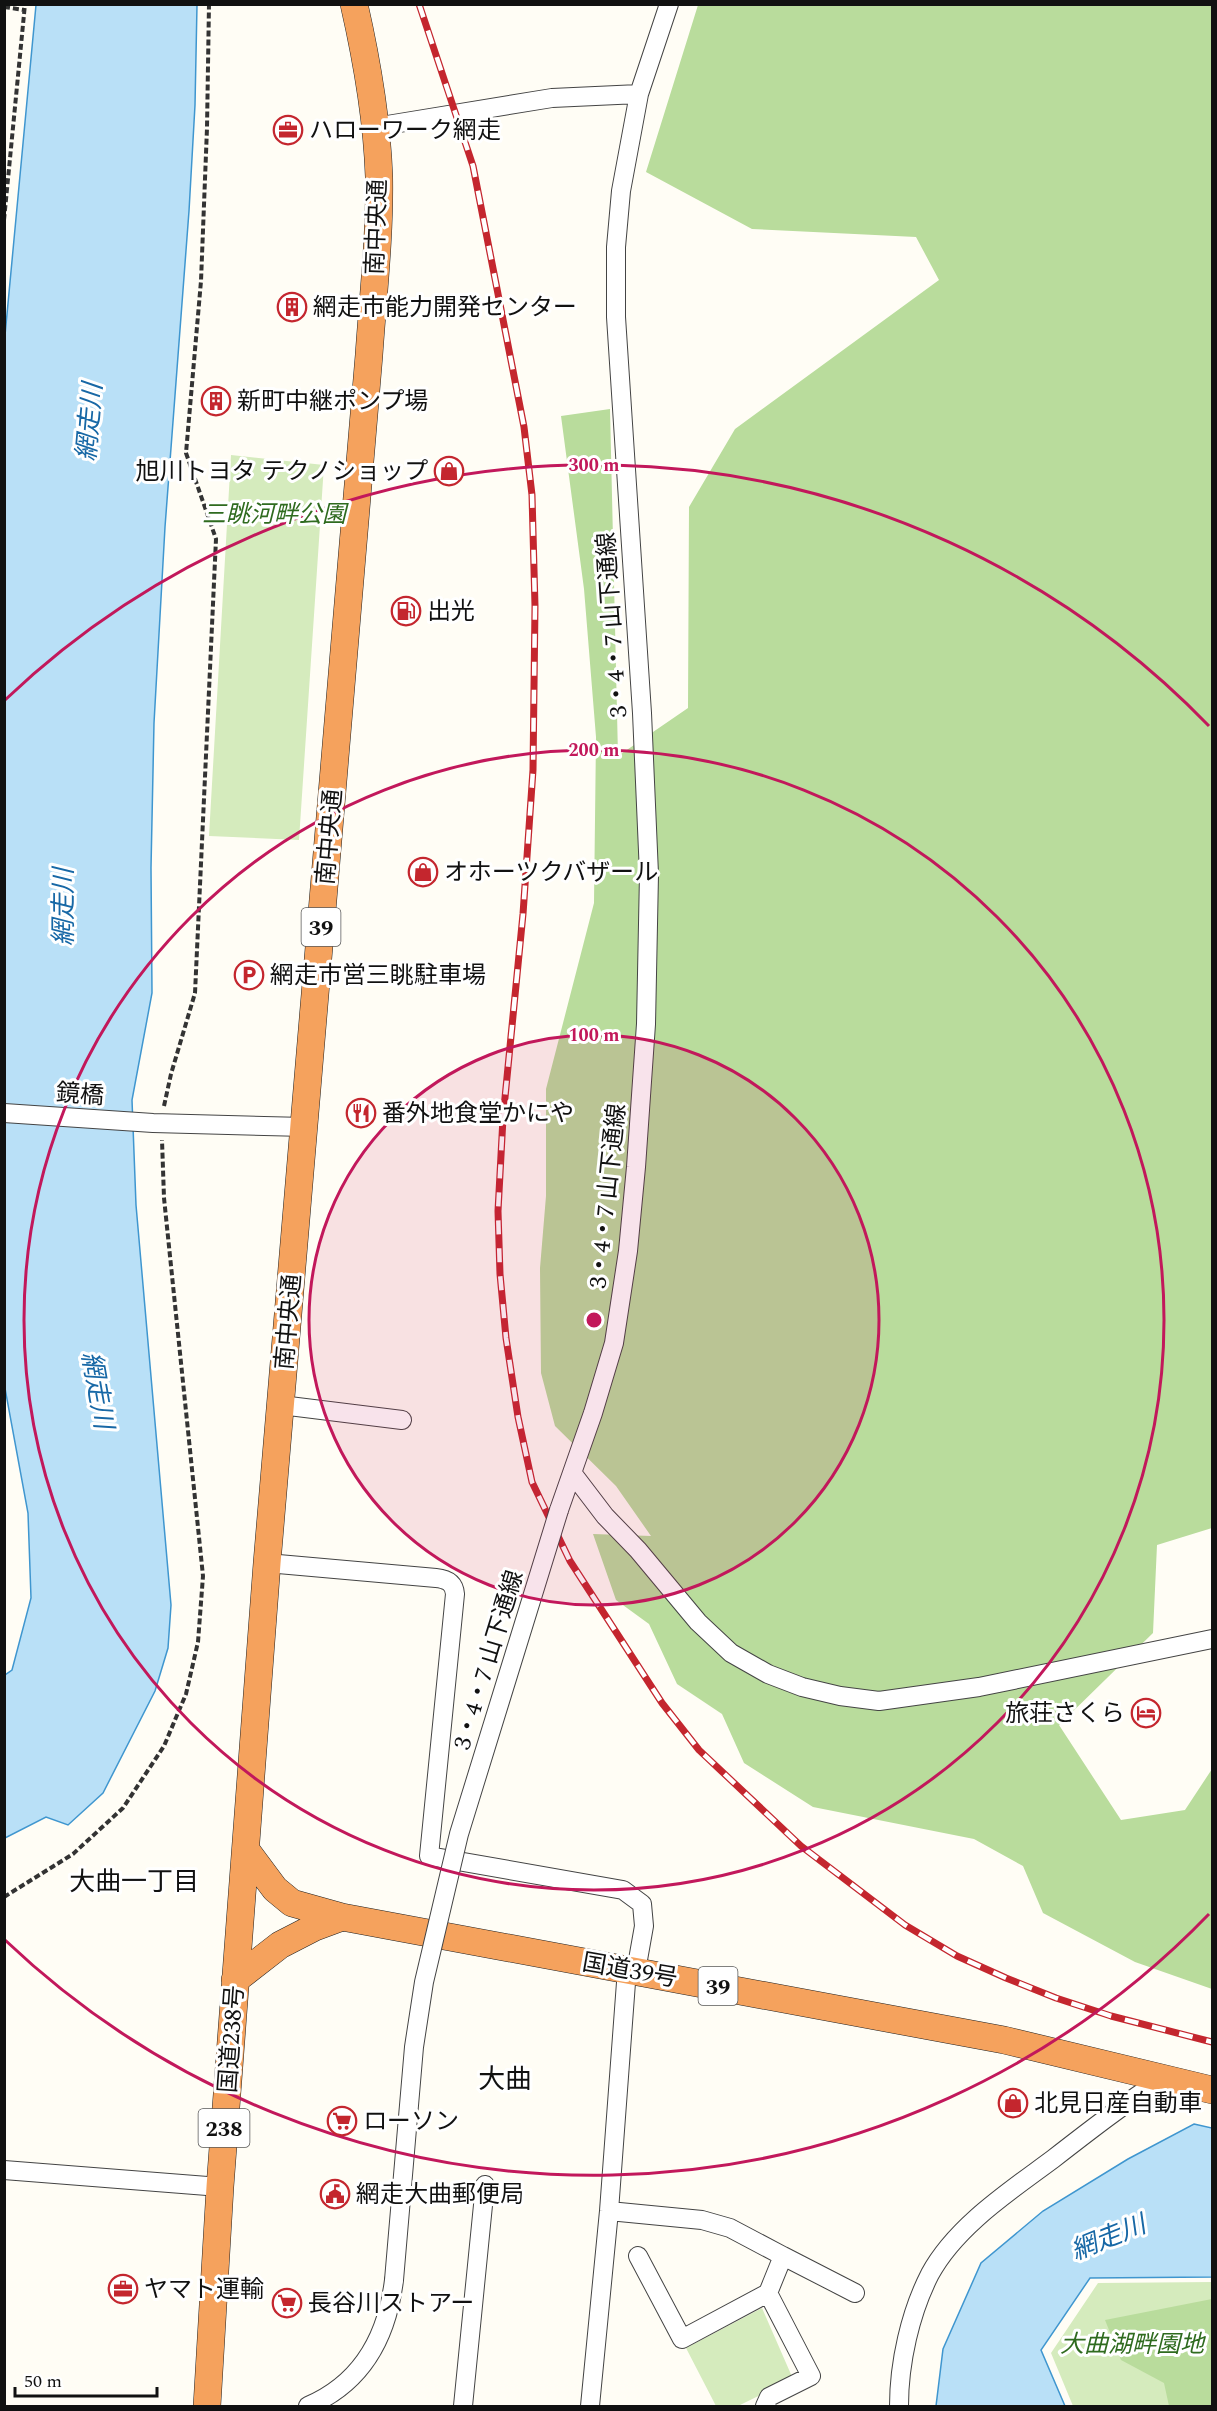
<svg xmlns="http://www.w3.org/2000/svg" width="1217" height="2411" viewBox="0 0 1217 2411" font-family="Spectral,'Noto Sans JP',serif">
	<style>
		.green { fill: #d5ebbd }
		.forest { fill: #b9dc9c }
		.water { fill: #b9e0f7; stroke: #3f96cf; stroke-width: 1.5 }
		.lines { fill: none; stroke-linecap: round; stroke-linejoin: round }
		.minor-casing { stroke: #444; stroke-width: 20 }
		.highway-casing { stroke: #222; stroke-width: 28 }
		.path { stroke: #333; stroke-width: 4; stroke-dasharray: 6 3; stroke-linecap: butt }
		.minor { stroke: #fff; stroke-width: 18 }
		.highway { stroke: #f5a25d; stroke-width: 27 }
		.rail-casing { stroke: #c4262e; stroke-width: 7 }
		.rail { stroke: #fff; stroke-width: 4.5; stroke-dasharray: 14; stroke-linecap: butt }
		.minor-bridge-casing { stroke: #444; stroke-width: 20; stroke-linecap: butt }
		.minor-bridge { stroke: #fff; stroke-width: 18 }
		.ring { fill: none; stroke: #c2185b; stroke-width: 3 }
		.labels { text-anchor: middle; stroke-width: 6; stroke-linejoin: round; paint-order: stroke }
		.shield { fill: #fff; stroke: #585858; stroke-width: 1.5 }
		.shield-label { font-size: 22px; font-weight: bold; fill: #111 }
		.poi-label { font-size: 24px; fill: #111; stroke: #fff; text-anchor: start }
		.street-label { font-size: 24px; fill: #111; stroke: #fff }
		.park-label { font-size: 24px; font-style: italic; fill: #2f6b1f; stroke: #fff }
		.water-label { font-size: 26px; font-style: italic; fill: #1768a6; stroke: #fff }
		.neighbourhood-label { font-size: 26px; fill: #111; stroke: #fff }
		.quarter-label { font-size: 27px; fill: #111; stroke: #fff }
		.centre { fill: #c2185b; stroke: #fff; stroke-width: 3 }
		.ring-label { font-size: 18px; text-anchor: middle; font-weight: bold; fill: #c2185b; stroke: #fff; stroke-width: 6; stroke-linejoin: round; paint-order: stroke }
	</style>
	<rect width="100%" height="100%" fill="#fffdf5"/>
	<path class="green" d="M231,455l93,10 -25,375 -90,-4z
		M1212,2282v124h-139l-22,-53 47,-70z
		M762,2308l31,71 -55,27h-22l-30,-58z"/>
	<path class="forest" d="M698,5h514v1523l-55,17 -4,88 -94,92 62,95 64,-10 27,-41v220l-77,-27 -92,-49 -20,-47 -49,-27 -161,-32 -69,-44 -22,-49 -45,-30 -28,-60 -33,-24 -23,-66 58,2 -35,-50 -61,-60 -14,-53 -1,-105 6,-72v-107l48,-186 2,-166 -12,-148 -23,-173 49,-7 8,347 70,-48 1,-201 46,-78 204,-149 -23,-43 -164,-8 -106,-57z
		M1212,2299v107h-43l-5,-23 -43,-23 -16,-40z"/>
	<path class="water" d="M36,5h161l-2,100 -6,106 -24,316 -11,196 -3,145 1,125 -20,107 4,105 35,400 -3,43 -13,43 -52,102 -35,32 -22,-8 -41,21v-163l7,-5 19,-72 -3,-85 -24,-130v-1037z
		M1194,2124l18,4v149l-122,1 -49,72 24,56h-129l7,-57 38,-86 62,-52 85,-52z"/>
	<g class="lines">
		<g class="minor-casing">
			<path id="minor" d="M375,127l177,-29 87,-4
				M4,1113l149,10 152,4
				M281,1405l121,15
				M573,1474l32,42 33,34 60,72 33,31 37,21 34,13 38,9 39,5 100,-14 233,-48
				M559,1510l34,-97 21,-70 14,-92 8,-84 10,-143 3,-150 -7,-161 -26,-396v-70l5,-56 18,-97 30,-90
				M267,1563l169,15c10,1 18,4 19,16l-26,262 194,34 19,14 2,22 -8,45
				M4,2170l216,17
				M609,2211l93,9 28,8 53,28 -15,37 43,83 -42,21 -4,9
				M638,2256l44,83 86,-46
				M783,2256l72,37
				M308,2406c54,-23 79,-69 86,-126
				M463,2406l22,-221
				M590,2406l19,-195 18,-242
				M899,2406c0,-43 11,-93 31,-132 26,-48 80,-83 123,-115 36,-28 72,-56 111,-81"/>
		</g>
		<g class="highway-casing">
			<path id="highway" d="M246,1850l29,39 17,14 50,14 662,123 208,50
				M235,1980l45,-35 35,-18 27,-10
				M207,2406l13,-219 47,-624 102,-1208c4,-59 11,-119 10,-178 -2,-58 -12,-116 -25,-173"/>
		</g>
		<path class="path" d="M4,7l20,3
			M4,220l21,-216
			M164,1106l7,-32 24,-81 21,-454 -30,-86 15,-172 6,-153 2,-124
			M4,1897l69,-43 50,-46 41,-62 22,-52 12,-52 5,-66 -39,-378 -2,-58"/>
		<use href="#minor" class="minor"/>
		<use href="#highway" class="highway"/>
		<g class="rail-casing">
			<path id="rail" d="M419,4l54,162 51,261 8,68 3,111 -2,164 -10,144 -20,204 -5,93 2,63 6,64 12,79 14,65 38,79 92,142 37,47 102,96 104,79 52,31 49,22 50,20 55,18 101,26"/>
		</g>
		<use href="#rail" class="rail"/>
		<g class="minor-bridge-casing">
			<path id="minor-bridge" d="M394,2280l20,-233 10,-65 35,-148 100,-324"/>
		</g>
		<use href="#minor-bridge" class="minor-bridge"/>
	</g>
	<circle cx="594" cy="1320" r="285" fill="#c2185b" fill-opacity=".12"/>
	<g class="ring">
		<circle cx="594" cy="1320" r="285"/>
		<circle cx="594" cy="1320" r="570"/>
		<path d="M1209 1914A855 855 0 0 1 5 1940M5 700A855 855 0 0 1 1209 726"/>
	</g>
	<defs>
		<g id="office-ring" transform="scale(1.5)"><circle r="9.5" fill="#fff" stroke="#c4262e" stroke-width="1.5"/><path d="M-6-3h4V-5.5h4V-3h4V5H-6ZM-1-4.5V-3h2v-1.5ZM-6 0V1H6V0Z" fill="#c4262e"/></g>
		<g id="building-ring" transform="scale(1.5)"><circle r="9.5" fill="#fff" stroke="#c4262e" stroke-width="1.5"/><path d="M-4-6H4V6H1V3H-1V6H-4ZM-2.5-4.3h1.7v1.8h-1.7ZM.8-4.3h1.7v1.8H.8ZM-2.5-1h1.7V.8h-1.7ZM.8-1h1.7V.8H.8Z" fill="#c4262e"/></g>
		<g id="shop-ring" transform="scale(1.5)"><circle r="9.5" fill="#fff" stroke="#c4262e" stroke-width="1.5"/><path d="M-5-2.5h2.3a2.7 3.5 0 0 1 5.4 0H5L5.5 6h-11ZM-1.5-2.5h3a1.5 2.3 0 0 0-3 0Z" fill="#c4262e"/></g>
		<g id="fuel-ring" transform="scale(1.5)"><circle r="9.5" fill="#fff" stroke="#c4262e" stroke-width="1.5"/><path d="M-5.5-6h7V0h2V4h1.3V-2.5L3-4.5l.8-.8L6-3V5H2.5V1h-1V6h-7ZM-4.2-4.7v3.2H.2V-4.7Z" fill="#c4262e"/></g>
		<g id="parking-ring" transform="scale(1.5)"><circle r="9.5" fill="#fff" stroke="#c4262e" stroke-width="1.5"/><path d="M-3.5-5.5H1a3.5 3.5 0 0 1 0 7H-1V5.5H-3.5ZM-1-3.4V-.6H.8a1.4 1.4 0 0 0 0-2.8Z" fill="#c4262e"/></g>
		<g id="restaurant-ring" transform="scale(1.5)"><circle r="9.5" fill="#fff" stroke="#c4262e" stroke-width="1.5"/><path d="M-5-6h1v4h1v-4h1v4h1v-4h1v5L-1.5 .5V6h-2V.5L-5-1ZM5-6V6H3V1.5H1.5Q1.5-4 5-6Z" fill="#c4262e"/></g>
		<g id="hotel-ring" transform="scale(1.5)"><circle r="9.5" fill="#fff" stroke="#c4262e" stroke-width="1.5"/><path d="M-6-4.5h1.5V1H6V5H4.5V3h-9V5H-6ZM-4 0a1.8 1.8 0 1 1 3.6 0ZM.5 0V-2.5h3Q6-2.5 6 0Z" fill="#c4262e"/></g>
		<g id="supermarket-ring" transform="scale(1.5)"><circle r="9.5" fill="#fff" stroke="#c4262e" stroke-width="1.5"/><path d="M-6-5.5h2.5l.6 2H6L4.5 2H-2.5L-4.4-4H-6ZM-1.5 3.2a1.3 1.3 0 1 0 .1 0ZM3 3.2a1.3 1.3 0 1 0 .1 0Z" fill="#c4262e"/></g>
		<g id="civic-ring" transform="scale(1.5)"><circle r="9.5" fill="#fff" stroke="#c4262e" stroke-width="1.5"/><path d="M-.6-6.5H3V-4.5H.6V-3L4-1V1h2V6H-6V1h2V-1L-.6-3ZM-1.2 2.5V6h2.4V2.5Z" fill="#c4262e"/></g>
	</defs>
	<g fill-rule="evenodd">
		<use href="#office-ring" x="288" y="130"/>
		<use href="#building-ring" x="292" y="307"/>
		<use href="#building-ring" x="216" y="401"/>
		<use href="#shop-ring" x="449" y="471"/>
		<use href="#fuel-ring" x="406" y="611"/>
		<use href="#shop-ring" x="423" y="872"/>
		<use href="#parking-ring" x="249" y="975"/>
		<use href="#restaurant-ring" x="361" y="1113"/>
		<use href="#hotel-ring" x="1146" y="1713"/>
		<use href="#shop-ring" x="1013" y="2103"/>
		<use href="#supermarket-ring" x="342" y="2121"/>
		<use href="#civic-ring" x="335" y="2194"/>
		<use href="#office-ring" x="123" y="2289"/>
		<use href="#supermarket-ring" x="287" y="2303"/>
	</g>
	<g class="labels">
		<g class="shield">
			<rect x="301.5" y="908" width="39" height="38" rx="4.5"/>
			<rect x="698.5" y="1967" width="39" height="38" rx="4.5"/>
			<rect x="198.5" y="2109" width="51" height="38" rx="4.5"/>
		</g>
		<g class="shield-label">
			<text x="321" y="935">39</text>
			<text x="718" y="1994">39</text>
			<text x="224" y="2136">238</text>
		</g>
		<g class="poi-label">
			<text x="309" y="138">ハローワーク網走</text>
			<text x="313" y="315">網走市能力開発センター</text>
			<text x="237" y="409">新町中継ポンプ場</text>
			<text x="428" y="479" text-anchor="end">旭川トヨタ テクノショップ</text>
			<text x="427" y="619">出光</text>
			<text x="444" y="880">オホーツクバザール</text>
			<text x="270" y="983">網走市営三眺駐車場</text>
			<text x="382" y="1121">番外地食堂かにや</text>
			<text x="1125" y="1721" text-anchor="end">旅荘さくら</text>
			<text x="1034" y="2111">北見日産自動車</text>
			<text x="363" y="2129">ローソン</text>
			<text x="356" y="2202">網走大曲郵便局</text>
			<text x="144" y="2297">ヤマト運輸</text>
			<text x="308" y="2311">長谷川ストアー</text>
		</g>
		<g class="street-label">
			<text transform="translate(376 227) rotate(-88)" y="8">南中央通</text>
			<text transform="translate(612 625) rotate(-94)" y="8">3・4・7 山下通線</text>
			<text transform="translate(329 837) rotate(-85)" y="8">南中央通</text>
			<text transform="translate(80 1094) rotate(4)" y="8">鏡橋</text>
			<text transform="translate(607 1196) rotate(-84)" y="8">3・4・7 山下通線</text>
			<text transform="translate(288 1322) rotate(-85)" y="8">南中央通</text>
			<text transform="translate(488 1660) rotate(-73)" y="8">3・4・7 山下通線</text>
			<text transform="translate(630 1970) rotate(10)" y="8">国道39号</text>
			<text transform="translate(231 2039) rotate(-86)" y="8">国道238号</text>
		</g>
		<g class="park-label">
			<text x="274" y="522">三眺河畔公園</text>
			<text x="1132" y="2352">大曲湖畔園地</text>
		</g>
		<g class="water-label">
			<text transform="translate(89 422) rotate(-85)" y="9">網走川</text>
			<text transform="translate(63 907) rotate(-90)" y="9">網走川</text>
			<text transform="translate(98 1390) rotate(80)" y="9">網走川</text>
			<text transform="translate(1108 2237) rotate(-22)" y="9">網走川</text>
		</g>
		<g class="neighbourhood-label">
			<text x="134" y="1890">大曲一丁目</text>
		</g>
		<g class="quarter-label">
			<text x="505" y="2088">大曲</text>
		</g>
	</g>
	<circle cx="594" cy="1320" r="9" class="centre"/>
	<g class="ring-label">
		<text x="594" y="471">300 m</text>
		<text x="594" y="756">200 m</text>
		<text x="594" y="1041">100 m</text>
	</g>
	<rect width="1217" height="2411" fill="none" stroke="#111111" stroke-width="12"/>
	<path d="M15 2387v9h142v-9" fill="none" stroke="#111111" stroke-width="3"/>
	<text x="24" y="2387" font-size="18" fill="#111111" stroke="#ffffff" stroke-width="4.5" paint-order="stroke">50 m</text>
</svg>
